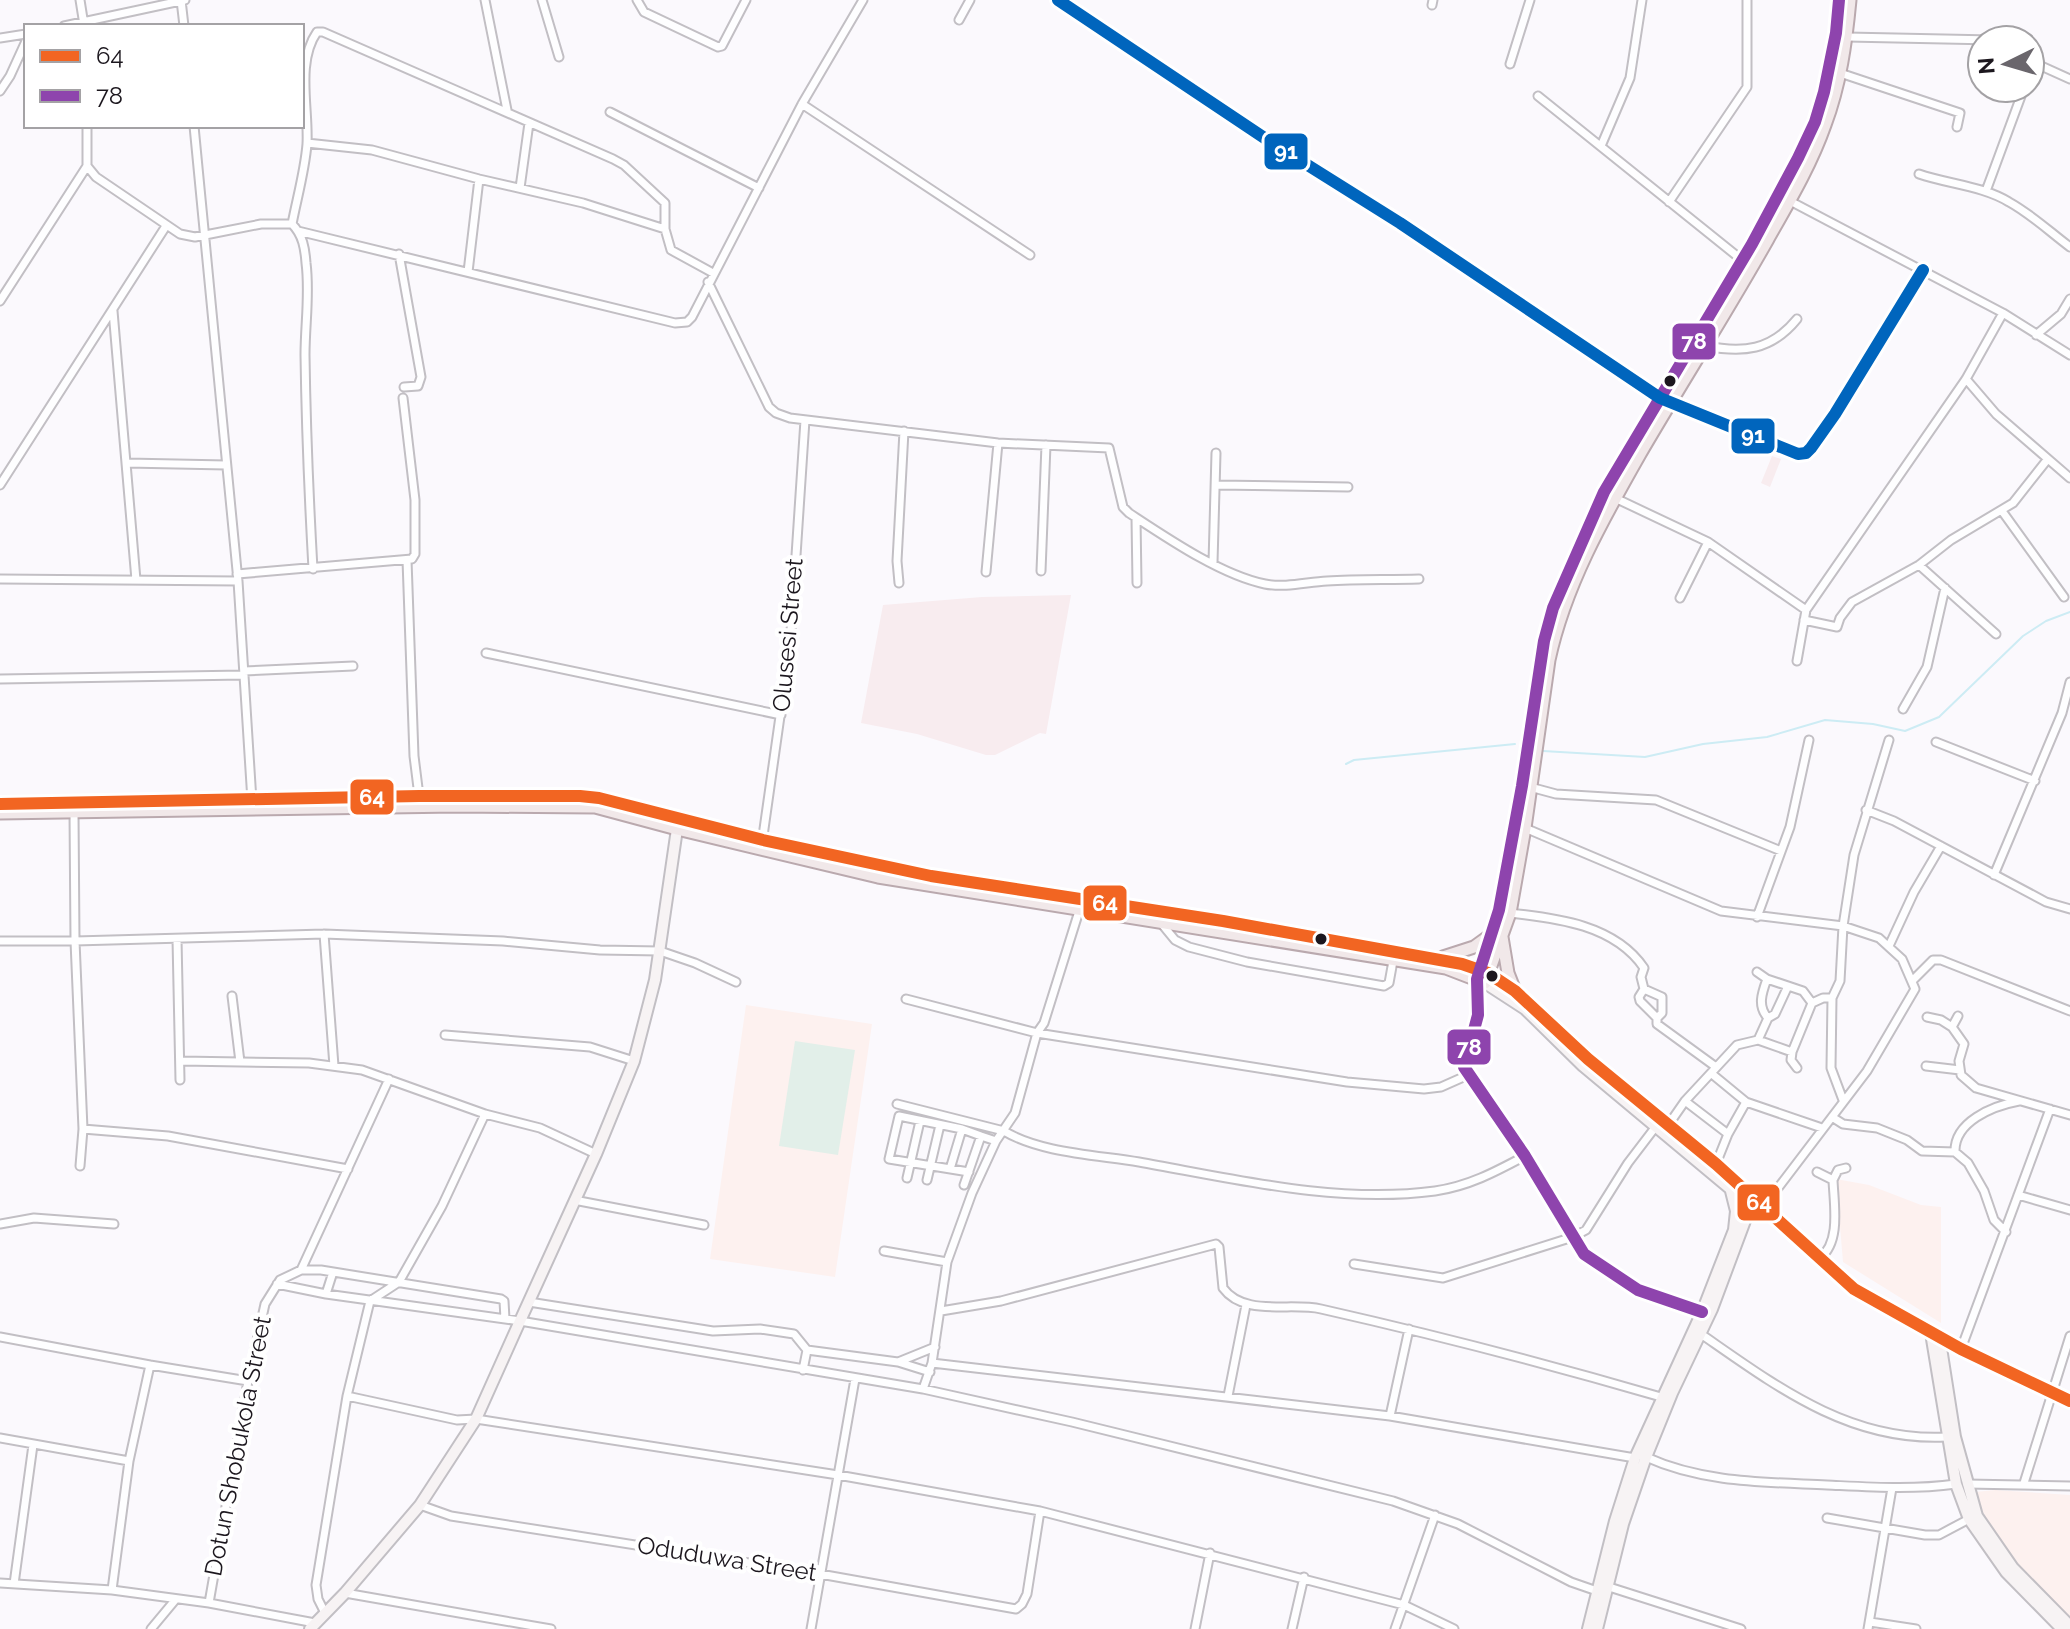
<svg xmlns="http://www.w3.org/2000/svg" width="2070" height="1629" viewBox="0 0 2070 1629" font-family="Raleway,sans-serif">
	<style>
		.industrial { fill: #f8ecef }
		.education { fill: #fdf1ef }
		.green { fill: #e2efe9 }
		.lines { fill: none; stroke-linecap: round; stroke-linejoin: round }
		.stream { stroke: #cdecf4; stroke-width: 2 }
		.street-casing { stroke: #c2bfc4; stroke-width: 11 }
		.secondary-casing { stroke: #c2bfc4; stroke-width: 14 }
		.primary-casing { stroke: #baa9ae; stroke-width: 15 }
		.street { stroke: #fefeff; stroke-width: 7 }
		.secondary { stroke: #f7f3f4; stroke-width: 10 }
		.primary { stroke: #f1e8e9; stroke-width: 11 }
		.bus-1-casing { stroke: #fff; stroke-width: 18 }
		.bus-2-casing { stroke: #fff; stroke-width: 18 }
		.bus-3-casing { stroke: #fff; stroke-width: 18 }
		.bus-1 { stroke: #f26522; stroke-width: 12 }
		.bus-2 { stroke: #8e44ad; stroke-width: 12 }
		.bus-3 { stroke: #0065bd; stroke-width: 12 }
		.bus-dot { fill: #1c171e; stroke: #fff; stroke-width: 3 }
		.labels { text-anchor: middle; stroke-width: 8; stroke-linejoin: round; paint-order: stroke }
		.street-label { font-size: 24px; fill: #1c171e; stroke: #fff }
		.line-badge { stroke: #fff; stroke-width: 3 }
		.badge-label { font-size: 22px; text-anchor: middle; font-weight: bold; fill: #fff }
	</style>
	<rect width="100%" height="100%" fill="#fbf9fd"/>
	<path class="industrial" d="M1772,456l9,3 -11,28 -9,-4z
		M1071,595l-25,139 -6,-1 -45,22h-9l-69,-21 -56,-11 22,-118 99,-8z"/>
	<path class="education" d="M746,1005l126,19 -37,253 -125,-18z
		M1836,1179l33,6 52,20 20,2v116l-98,-61z
		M1995,1490l75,5v125l-51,-51 -32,-41 -12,-36z"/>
	<path class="green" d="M795,1041l60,9 -17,105 -59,-9z"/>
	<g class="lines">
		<path class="stream" d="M1543,751l102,6 58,-13 64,-7 58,-17 48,4 32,7 34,-14 84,-81 23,-15 24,-9
			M1346,764l8,-4 161,-16"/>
		<g class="street-casing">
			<path id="street" d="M80,0l4,25
				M181,0l3,26
				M485,0l22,110
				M542,0l17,57
				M637,0l7,12 74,35 4,-1 24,-46
				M1058,0l208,139 134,84 260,175 138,56 8,-1 5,-5 24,-34 88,-144
				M1432,5l1,-5
				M959,20l11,-20
				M64,26l121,-26
				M1847,37l146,3
				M0,38l26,-4
				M1510,64l20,-64
				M2030,71l9,-6 31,14
				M1840,73l120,40 -3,14
				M0,91l10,-15 16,-35
				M1538,96l204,164
				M802,104l228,151
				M610,112l149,76
				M87,126v40l9,11 84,57 15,3 66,-13h31c11,11 13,25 14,39 4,31 -1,61 -1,92 1,71 4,143 8,214
				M194,126l44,455 14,220
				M307,143l65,7 107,29 104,24 82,26
				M1601,146l29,-68 12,-78
				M1919,174c29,10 64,12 90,28 22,12 41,30 61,45
				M520,188l9,-65
				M1986,191l38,-103
				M1790,201l213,112 67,42
				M1669,202l78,-115v-87
				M292,224c5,-26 13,-54 15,-80 2,-35 -11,-82 10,-112h6l290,127 11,6 41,38v26l6,21 42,23
				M298,231l377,92 12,-1 5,-5 110,-213 61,-104
				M399,254l22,123 -3,9 -14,1
				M468,272l11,-93
				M708,282l61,125 7,6 14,5 208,25 111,5 14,59 6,6c38,25 92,62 136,71 21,4 42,-2 62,-3 30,-2 61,-1 92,-2
				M0,301l87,-135
				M113,311l23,269
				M2036,335l25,-21 9,-15
				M1705,346c38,7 66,5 92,-27
				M1966,379l30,35 74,64
				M127,463l99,2
				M0,485l166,-259
				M1217,485l131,2
				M1615,498l93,44 98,68
				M2002,511l62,86
				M1136,518l1,65
				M407,560l7,196 5,40
				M1213,563l3,-110
				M1919,565l77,69
				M1041,571l5,-126
				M986,572l12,-129
				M237,574l175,-15 3,-5v-54l-12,-102
				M0,579l238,2
				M899,583l-2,-22 7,-130
				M1680,598l28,-56
				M1804,620l33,7 3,-9 12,-16 67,-37 32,-25 62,-37 34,-43
				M486,653l295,62
				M1797,661l9,-51 160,-231 37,-66
				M244,671l109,-5
				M0,679l243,-4
				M1903,709l24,-42 18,-79
				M1936,742l99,39
				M1530,787l26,7 100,6 125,51
				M1866,810l28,11 152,81 24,7
				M74,812l1,129 8,188 -3,37
				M1525,828l196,83 122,15 36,12 23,21 13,30 -48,82 -105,138
				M762,843l28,-197 15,-226
				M1994,875l68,-162 8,-31
				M1510,913c47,5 105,12 134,55l-3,9 3,12 -5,8 1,4 17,17v6l59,43
				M1757,917l33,-90 19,-87
				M1161,923l14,17 14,7 58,15 137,24 5,-3 4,-22
				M324,934l10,132
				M177,939l3,141
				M0,941h75l249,-7 179,7 97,9 60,1 35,12 41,19
				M1889,946l25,-54 27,-46
				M1767,979l36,12 9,12
				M1913,980l20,-20h8l129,51
				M1480,987l-2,28 -14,52 2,5 59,84 59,98 54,36 64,22
				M1644,989l18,8v16l-5,5
				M232,996l8,66
				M906,999l131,34 310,49 77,7 17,-2 27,-12
				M1958,1016l-6,11 12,17 -5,17 2,14 15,13 94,27
				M1927,1017l14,3 11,7
				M1768,1018l7,-4 13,-28
				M445,1035l145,12 44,14
				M1758,1040l34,12
				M181,1061l128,2 53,7 123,44 55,14 56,26
				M1926,1066l34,4
				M1797,1068l-6,-8 1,-8 20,-49 11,-5h9
				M1712,1074l34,28 76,26
				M1843,1100l-12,-32 1,-70 8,-17 3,-55 11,-71 35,-115
				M1685,1101l43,33
				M897,1104l107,27c36,22 94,24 135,31 96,17 198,42 296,29 34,-5 60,-19 90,-35
				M1832,1117l11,7 34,4 30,12 15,11 33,1 13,11 16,28 10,29 12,12
				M1669,1124l16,-23 52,-56 21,-5 10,-22c-11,-12 -6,-25 -1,-39l-10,-7
				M83,1129l85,7 180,33
				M1955,1152c-1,-30 37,-46 64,-51
				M1716,1164l12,-30 18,-32
				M950,1169l12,-40
				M969,1172l-80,-13 10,-43 63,13 19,7
				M1817,1172l16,8c1,25 8,62 -13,78
				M907,1178l13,-57
				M927,1180l13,-55
				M1833,1180l5,-10 8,-2
				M964,1185l17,-49 15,5
				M2018,1195l52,15
				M574,1200l130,25
				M0,1224l34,-6 80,6
				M884,1251l63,11
				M1354,1264l89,14 130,-41 13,-7 42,-67 29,-38
				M301,1270l88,-191
				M277,1284l49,10 194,27 403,68 149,33 321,79 65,23 113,58 26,9
				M326,1294l7,-22
				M529,1302l184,29 47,-2 34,5 13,16
				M941,1311l60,-10 215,-57 3,3 4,41c21,29 68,14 98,21 115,26 227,55 340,88
				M1701,1334c75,52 148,108 245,103
				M0,1337l150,28 -21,96 -17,129
				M1961,1349l89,-240
				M898,1362l37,-15
				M932,1363l458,53 245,42
				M150,1365l98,16
				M803,1370l4,-20 91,12 32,10
				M923,1389l9,-26 15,-101 25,-69 24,-52 19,-28 22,-80 7,-10 36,-115
				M347,1396l110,24 19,-1 362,56 202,36 364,94 50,24
				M1228,1396l18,-91
				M1390,1416l19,-87
				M0,1438l129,23
				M1646,1457c57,26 119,25 181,28 43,2 86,5 129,-1
				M2024,1483l46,-147
				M1967,1484l103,2
				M420,1505l31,11 369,58 196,35 6,-5 5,-10 13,-83
				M1827,1518l98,17h14l30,-16
				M0,1583l112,7 97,13 106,20
				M14,1584l19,-139
				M1606,1586l135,43
				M345,1593l206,36
				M209,1603l39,-222 17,-77 15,-24 21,-10h20l180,29 3,2 1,18
				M325,1613l-7,-14 -2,-14 31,-189 23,-95 29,-19 43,-76 43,-92
				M1870,1622l46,7
				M151,1629l25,-30
				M811,1629l44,-250
				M1195,1629l15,-76
				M1292,1629l12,-52
				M1395,1629l40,-114
				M1868,1629l24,-141"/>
		</g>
		<g class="secondary-casing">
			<path id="secondary" d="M1488,973l42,30 58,56 128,105 138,125 107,60 109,52
				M1485,983l40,26 58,57 151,126
				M1931,1333l25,151 13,35 37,53 56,57
				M1939,1335l16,102 22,79 36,52 57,58
				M310,1629l35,-36 75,-88 56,-86 44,-98 76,-167 38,-93 21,-81 22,-151
				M1588,1629l27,-108 20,-63 67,-146 32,-82 2,-19 -6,-24
				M1597,1629l26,-105 23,-67 26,-64 40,-84 34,-91 10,-8"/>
		</g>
		<g class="primary-casing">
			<path id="primary" d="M0,804l419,-8h161l19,2 164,42 168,36 292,45 133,26 81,12 51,14
				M0,813l456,-7 139,1 82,22 201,48 568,91 39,15
				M1502,937l6,36 7,18
				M1443,957l31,-10 18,-13
				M1478,975l21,-65 23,-124 22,-145 9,-33 51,-116 148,-248 46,-86 17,-36 9,-30 12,-59 3,-33
				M1487,977l23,-64 15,-85 24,-168c16,-74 54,-141 91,-206 42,-72 87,-142 128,-215 21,-37 43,-74 57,-114 15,-40 21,-82 25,-125"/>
		</g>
		<use href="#street" class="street"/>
		<use href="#secondary" class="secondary"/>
		<use href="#primary" class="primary"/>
		<g class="bus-1-casing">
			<path id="bus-1" d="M0,804l419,-8h161l19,2 164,42 168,36 292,45 239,43 26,9 27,18 73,68 128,105 138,125 107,60 109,52"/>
		</g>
		<g class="bus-2-casing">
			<path id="bus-2" d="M1702,1312l-64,-22 -54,-36 -59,-98 -61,-89 14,-52 -1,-36 22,-69 23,-124 22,-145 9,-33 51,-116 148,-248 46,-86 17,-36 9,-30 12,-59 3,-33"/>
		</g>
		<g class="bus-3-casing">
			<path id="bus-3" d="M1058,0l208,139 134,84 260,175 138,56 8,-1 5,-5 24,-34 88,-144"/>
		</g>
		<use href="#bus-1" class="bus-1"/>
		<use href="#bus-2" class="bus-2"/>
		<use href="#bus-3" class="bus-3"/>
	</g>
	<g class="bus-dot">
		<circle cx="1670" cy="381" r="7"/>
		<circle cx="1321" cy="939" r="7"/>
		<circle cx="1492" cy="976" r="7"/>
	</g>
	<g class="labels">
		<g class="street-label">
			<text transform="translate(788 635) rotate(-85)" y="8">Olusesi Street</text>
			<text transform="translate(238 1446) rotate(-79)" y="8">Dotun Shobukola Street</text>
			<text transform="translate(727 1559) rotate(9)" y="8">Oduduwa Street</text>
		</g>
	</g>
	<g class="line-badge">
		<rect x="1263" y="132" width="46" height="39" rx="8" fill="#0065bd"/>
		<rect x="1671" y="322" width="46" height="39" rx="8" fill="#8e44ad"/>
		<rect x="1730" y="417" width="46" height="38" rx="8" fill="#0065bd"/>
		<rect x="349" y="778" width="46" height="38" rx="8" fill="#f26522"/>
		<rect x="1082" y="884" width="46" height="38" rx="8" fill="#f26522"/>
		<rect x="1446" y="1028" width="46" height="38" rx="8" fill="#8e44ad"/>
		<rect x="1736" y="1183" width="45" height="39" rx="8" fill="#f26522"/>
	</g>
	<g class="badge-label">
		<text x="1286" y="159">91</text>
		<text x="1694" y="349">78</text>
		<text x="1753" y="443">91</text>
		<text x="372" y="805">64</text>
		<text x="1105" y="911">64</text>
		<text x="1469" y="1055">78</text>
		<text x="1759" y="1210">64</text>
	</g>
	<rect x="24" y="24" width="280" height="104" fill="#ffffff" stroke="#a4a2a5" stroke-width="2"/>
	<rect x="40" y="50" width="40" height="12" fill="#f26522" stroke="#a4a2a5" stroke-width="2"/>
	<text x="96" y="64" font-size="24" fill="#1c171e">64</text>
	<rect x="40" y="90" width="40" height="12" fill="#8e44ad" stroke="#a4a2a5" stroke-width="2"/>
	<text x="96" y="104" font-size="24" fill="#1c171e">78</text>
	<g transform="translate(2006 64) rotate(265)"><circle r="38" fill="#ffffff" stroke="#a4a2a5" stroke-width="2"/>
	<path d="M0-6L14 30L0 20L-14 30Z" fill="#6a666c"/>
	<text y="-12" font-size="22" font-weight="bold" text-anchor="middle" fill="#1c171e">N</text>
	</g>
</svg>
